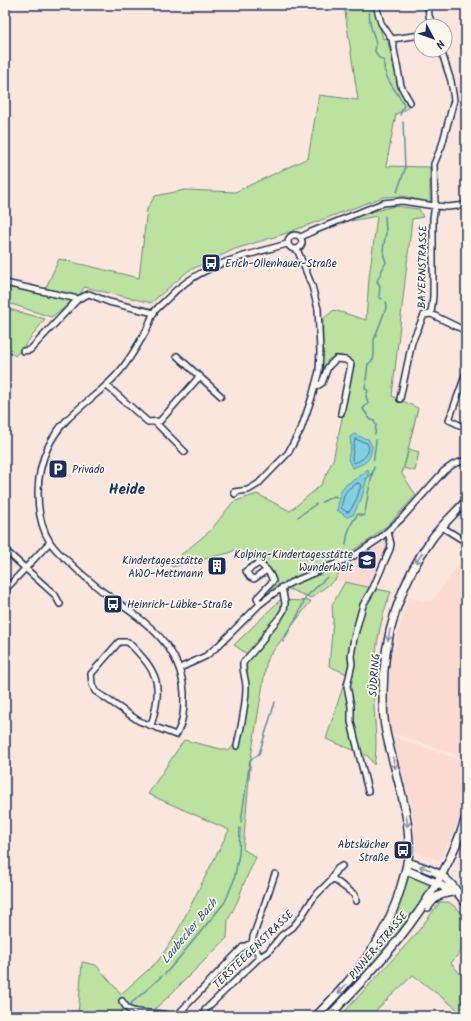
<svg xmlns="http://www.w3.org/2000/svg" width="471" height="1021" viewBox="0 0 471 1021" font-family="Kalam,sans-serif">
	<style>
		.built { fill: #fbdad2 }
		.green { fill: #bbe29e; stroke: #6b887e }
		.water { fill: #81cfdf; stroke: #588fab }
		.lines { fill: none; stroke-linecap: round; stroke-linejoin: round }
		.shore { stroke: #446f92; stroke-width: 1 }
		.stream { stroke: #588fab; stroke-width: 1.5 }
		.minor-casing { stroke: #1b2f5e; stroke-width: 8 }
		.tertiary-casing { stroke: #1b2f5e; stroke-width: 10 }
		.minor { stroke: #fbf7ec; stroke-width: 5 }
		.tertiary { stroke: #fbf7ec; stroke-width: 7 }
		.oneway { stroke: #8b93a5 }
		.labels { text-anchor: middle; stroke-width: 3.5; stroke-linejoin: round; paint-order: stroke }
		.poi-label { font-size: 11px; fill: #1b2f5e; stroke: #fbf7ec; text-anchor: start }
		.street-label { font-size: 11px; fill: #1b2f5e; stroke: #fbf7ec }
		.water-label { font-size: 12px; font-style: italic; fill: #34577e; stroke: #fbf7ec }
		.district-label { font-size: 15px; font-weight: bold; fill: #1b2f5e; stroke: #fbf7ec }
	</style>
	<rect width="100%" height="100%" fill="#fbe6dd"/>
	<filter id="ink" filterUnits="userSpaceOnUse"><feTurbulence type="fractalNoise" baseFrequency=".025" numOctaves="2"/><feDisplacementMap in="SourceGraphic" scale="8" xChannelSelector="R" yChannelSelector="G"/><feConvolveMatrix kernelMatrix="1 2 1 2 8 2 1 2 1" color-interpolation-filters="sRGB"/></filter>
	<g filter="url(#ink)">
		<path class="built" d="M385,538l1,1 1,9 -2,5 -16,33 -34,-6 8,-15 17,-10z
			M459,564l7,5v189l-79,-27 3,-70 18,-63 23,4z
			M392,736l74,26v35l-5,20 -22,44 -24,-10v-24l-4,-22z"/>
		<path class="green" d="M344,5h30l9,34 4,-1 10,41 -1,3 13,26 -13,6 -10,52 44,1v36l-28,-7 -19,1 -99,37 -49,15 -47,22 -37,32 -67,-16 -6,12 -27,18 -46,-15v-16l38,8 16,-35 80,19 8,-69 8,-13 30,-6 50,2 73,-34 11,-63 39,5z
			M394,206l25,3 4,8 -11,2 -20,177 26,12 -14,59 5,-18 10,3 -4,19 -12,-3 -1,6 14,21 -26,28 -22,18 -19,12 -14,27 -24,18 -32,-13 -19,11 14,-14 -2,-11 -18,-18 -12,3 -6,-7 -7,4 -57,14 -2,-3 41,-34 22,-28 24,-8 33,17 31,-26 12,-25 20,-93 -4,-9 -12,-3 -9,5 -6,12 1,-53 11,-9 32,10 3,-42 8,-62 -26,5 6,-5z
			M5,308l40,11 -23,30 -7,7 -10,-8z
			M345,582l46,10c-15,38 -18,74 -17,115 1,19 4,39 0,58l-6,-9 -42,-17 21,-65 -18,-8 4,-45 -1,-16z
			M280,600l31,1 -44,58 -16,98 -8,92 13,8 -12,26 -6,17 -10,20 -1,18 -58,58 -22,20h3h-72l4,-54 14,3 25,29 37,-33 18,-27 53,-104 -81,-36 36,-54 45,11 9,-12 9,-55 -3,-19 3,-11 -13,-9z
			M410,875l19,7 1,2c-4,12 -13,24 -21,34 -25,36 -55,67 -86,98h-3l33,-35 22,-29 18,-33 11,-29 2,-11z
			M440,902h9l17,14v29l-15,18 11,13 4,1v39l-53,-41 -43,41h-25l1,-6 70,-76z"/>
		<path class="water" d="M354,434l9,4 5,1 4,7c-2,16 -5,16 -19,22 -8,-10 -4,-11 -2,-21 0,-4 -1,-7 -1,-10z
			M368,469l1,2 -8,29 -8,15 -6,2 -10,-7 4,-19 3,-5 16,-10z"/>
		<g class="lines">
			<path class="shore" d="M355,439l12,4c5,10 -4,17 -13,20l-2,-2c0,-4 2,-18 3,-22z
				M358,483l3,2 -4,13 -7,13 -3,1 -6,-4c4,-16 2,-17 17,-25z"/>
			<path class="stream" d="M369,5c1,6 0,11 1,17 1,11 8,17 5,29l3,6 6,4c-2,17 13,29 20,44l-4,10
				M397,192l8,-23 -2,-47
				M382,299l-3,-2 1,-11 -3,-5 9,-19c-5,-11 -2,-18 0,-29 0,-5 -1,-12 -1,-17
				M375,434l1,-9 -2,-4 -4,-2 -7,-10 5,-6 -2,-7 2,-5 -3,-3 3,-24 5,-4 1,-5v-15l13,-35 -1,-3
				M374,460c-1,-6 2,-13 2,-20
				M366,479l7,-7
				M322,502l12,-6 6,3
				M298,517l18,-13
				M346,545c1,-12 4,-22 12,-31l5,2 2,-3 4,-25 5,-21
				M283,642l10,-19 4,-6 9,-20 21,-20
				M241,822l9,-62 9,-6 16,-52
				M165,974l14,-16 46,-56 9,-22 5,-26 1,-26
				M117,1016l45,-40"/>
			<g class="minor-casing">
				<path id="minor" d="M376,5l5,18 11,16 9,47 9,16
					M428,5l1,11 4,10
					M392,39l29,-4
					M441,50l10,31 3,19 -12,45 -8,19 1,42 -2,12v78l-2,18 35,17
					M288 242a7 7 0 1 1 14 0a7 7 0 1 1-14 0Z
					M301,237l10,-5 72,-29 19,-2 33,5 13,1 18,-2
					M5,283l73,16
					M23,351l7,-1 48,-51 11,-5 20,8 45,11
					M177,356l44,40
					M466,373l-17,47 17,8
					M106,385l42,37 12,-1 40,-45
					M315,386l4,-1 3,-2 6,-16 8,-8 10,1 5,4 -10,49
					M400,399l12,-57 12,-27 7,-1
					M155,422l30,30
					M235,494l-1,-2 14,-2 10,-6 30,-31 13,-24 11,-32 7,-26 1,-20 -2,-42 -6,-23 -15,-37
					M442,527l24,15
					M5,550l50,45 5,9
					M5,590l45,-48
					M260,604l-3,-6 16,-17c-3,-9 -7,-12 -14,-18l-13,8 4,6 4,2 13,-9
					M180,668l26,-12 13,-11 41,-41 13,-10 17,-11 64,-27 25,-17 22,-20 43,-48 10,-7 12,-4
					M151,726c12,-43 8,-53 -23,-84h-9l-28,32 1,10 3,7 44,30 37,14c8,-14 8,-26 8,-42 -3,-52 -45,-75 -82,-102 -11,-9 -23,-19 -33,-29 -7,-6 -14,-12 -19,-20 -9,-14 -12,-33 -12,-49 0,-16 3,-31 10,-46 16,-35 49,-48 72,-76 10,-12 18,-26 26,-40 3,-6 5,-13 8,-19 3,-4 8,-8 12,-12 33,-36 76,-43 121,-56
					M237,746c4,-20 9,-39 9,-59 0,-8 -4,-16 -3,-24l19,-22 5,-9 12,-14 5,-8 1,-7 -3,-16
					M368,791l-17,-69v-16l-4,-20 5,-22 -1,-8 3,-18 9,-33 10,-17 17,-39 1,-5 -3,-12
					M332,878l23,17 1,6
					M252,943l1,-6 22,-63
					M122,1001c2,3 4,6 6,8 8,6 31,2 43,7
					M178,1016l3,-5 62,-64 9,-4 8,14
					M204,1016l1,-6 4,-4 51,-49 8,-5 13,-16 12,-9 8,-10 13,-20 16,-16 7,-12 5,-3
					M402,1016l2,-1"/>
			</g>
			<g class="tertiary-casing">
				<path id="tertiary" d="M407,862c14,5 30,8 41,19 7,6 11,15 18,22
					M406,870l31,13 15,9
					M428,907c7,-11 12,-13 24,-15
					M316,1016c39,-39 72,-79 86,-133 3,-10 6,-21 7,-32 1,-41 -15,-80 -23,-119 -3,-13 -3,-26 -3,-39 0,-56 17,-111 50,-156 10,-13 22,-24 33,-36
					M329,1016c56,-57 113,-120 137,-199"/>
			</g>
			<use href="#minor" class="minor"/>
			<use href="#tertiary" class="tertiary"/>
		</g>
		<defs><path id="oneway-shaft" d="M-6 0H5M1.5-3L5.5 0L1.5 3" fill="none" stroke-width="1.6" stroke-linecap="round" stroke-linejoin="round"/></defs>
		<g class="oneway">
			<use href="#oneway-shaft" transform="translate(419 558) rotate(123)"/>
			<use href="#oneway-shaft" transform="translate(389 635) rotate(101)"/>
			<use href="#oneway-shaft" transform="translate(394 763) rotate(76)"/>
			<use href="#oneway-shaft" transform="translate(407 821) rotate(82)"/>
			<use href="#oneway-shaft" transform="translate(425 868) rotate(-161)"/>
			<use href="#oneway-shaft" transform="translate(342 989) rotate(132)"/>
		</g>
	</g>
	<defs>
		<g id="bus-square" transform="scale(1)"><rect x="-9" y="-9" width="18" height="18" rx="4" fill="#1b2f5e" stroke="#fbf7ec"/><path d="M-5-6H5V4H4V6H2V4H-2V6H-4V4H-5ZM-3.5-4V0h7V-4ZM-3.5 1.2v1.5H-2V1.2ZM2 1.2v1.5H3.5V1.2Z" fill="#fff"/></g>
		<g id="parking-square" transform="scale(1)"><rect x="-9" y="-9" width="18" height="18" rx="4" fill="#1b2f5e" stroke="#fbf7ec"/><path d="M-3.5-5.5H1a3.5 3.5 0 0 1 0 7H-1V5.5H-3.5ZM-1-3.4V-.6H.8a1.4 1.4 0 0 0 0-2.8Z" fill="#fff"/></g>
		<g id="school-square" transform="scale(1)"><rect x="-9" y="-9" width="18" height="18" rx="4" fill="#1b2f5e" stroke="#fbf7ec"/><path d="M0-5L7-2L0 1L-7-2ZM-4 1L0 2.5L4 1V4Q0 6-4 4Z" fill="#fff"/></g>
		<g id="building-square" transform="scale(1)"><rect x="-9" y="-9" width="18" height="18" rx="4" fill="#1b2f5e" stroke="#fbf7ec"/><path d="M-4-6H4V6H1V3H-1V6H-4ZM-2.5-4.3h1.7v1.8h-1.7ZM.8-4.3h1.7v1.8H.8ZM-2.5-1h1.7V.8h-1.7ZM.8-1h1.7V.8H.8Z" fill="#fff"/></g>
	</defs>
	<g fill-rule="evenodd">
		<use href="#bus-square" x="211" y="263"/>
		<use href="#parking-square" x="58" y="469"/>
		<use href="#school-square" x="367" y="560"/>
		<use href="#building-square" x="217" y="566"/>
		<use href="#bus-square" x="113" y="604"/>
		<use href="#bus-square" x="403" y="850"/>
	</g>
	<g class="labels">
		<g class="poi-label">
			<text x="225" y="267">Erich-Ollenhauer-Straße</text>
			<text x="72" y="473">Privado</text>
			<text x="353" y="558" text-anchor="end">Kolping-Kindertagesstätte<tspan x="353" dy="13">WunderWelt</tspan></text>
			<text x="203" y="564" text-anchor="end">Kindertagesstätte<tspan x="203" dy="13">AWO-Mettmann</tspan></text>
			<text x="127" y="608">Heinrich-Lübke-Straße</text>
			<text x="389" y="848" text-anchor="end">Abtskücher<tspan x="389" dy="13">Straße</tspan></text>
		</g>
		<g class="street-label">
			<text transform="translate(422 267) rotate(-89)" y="4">BAYERNSTRASSE</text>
			<text transform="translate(374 675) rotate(-86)" y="4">SÜDRING</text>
			<text transform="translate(378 945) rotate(-50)" y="4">PINNER STRASSE</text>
			<text transform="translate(253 949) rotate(-44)" y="4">TERSTEEGENSTRASSE</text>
		</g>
		<g class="water-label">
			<text transform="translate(189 931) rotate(-50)" y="4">Laubecker Bach</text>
		</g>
		<g class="district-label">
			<text x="127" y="494">Heide</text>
		</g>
	</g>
	<rect width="471" height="1021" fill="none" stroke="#fbf7ec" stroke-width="20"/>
	<rect x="10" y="10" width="451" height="1001" fill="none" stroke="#1b2f5e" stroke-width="1.5" filter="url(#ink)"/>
	<g transform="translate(433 38) rotate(131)"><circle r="19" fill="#fbf7ec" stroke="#a1a7b3"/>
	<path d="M0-3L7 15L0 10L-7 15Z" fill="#1b2f5e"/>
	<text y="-6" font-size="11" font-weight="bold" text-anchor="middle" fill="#1b2f5e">N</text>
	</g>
</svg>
